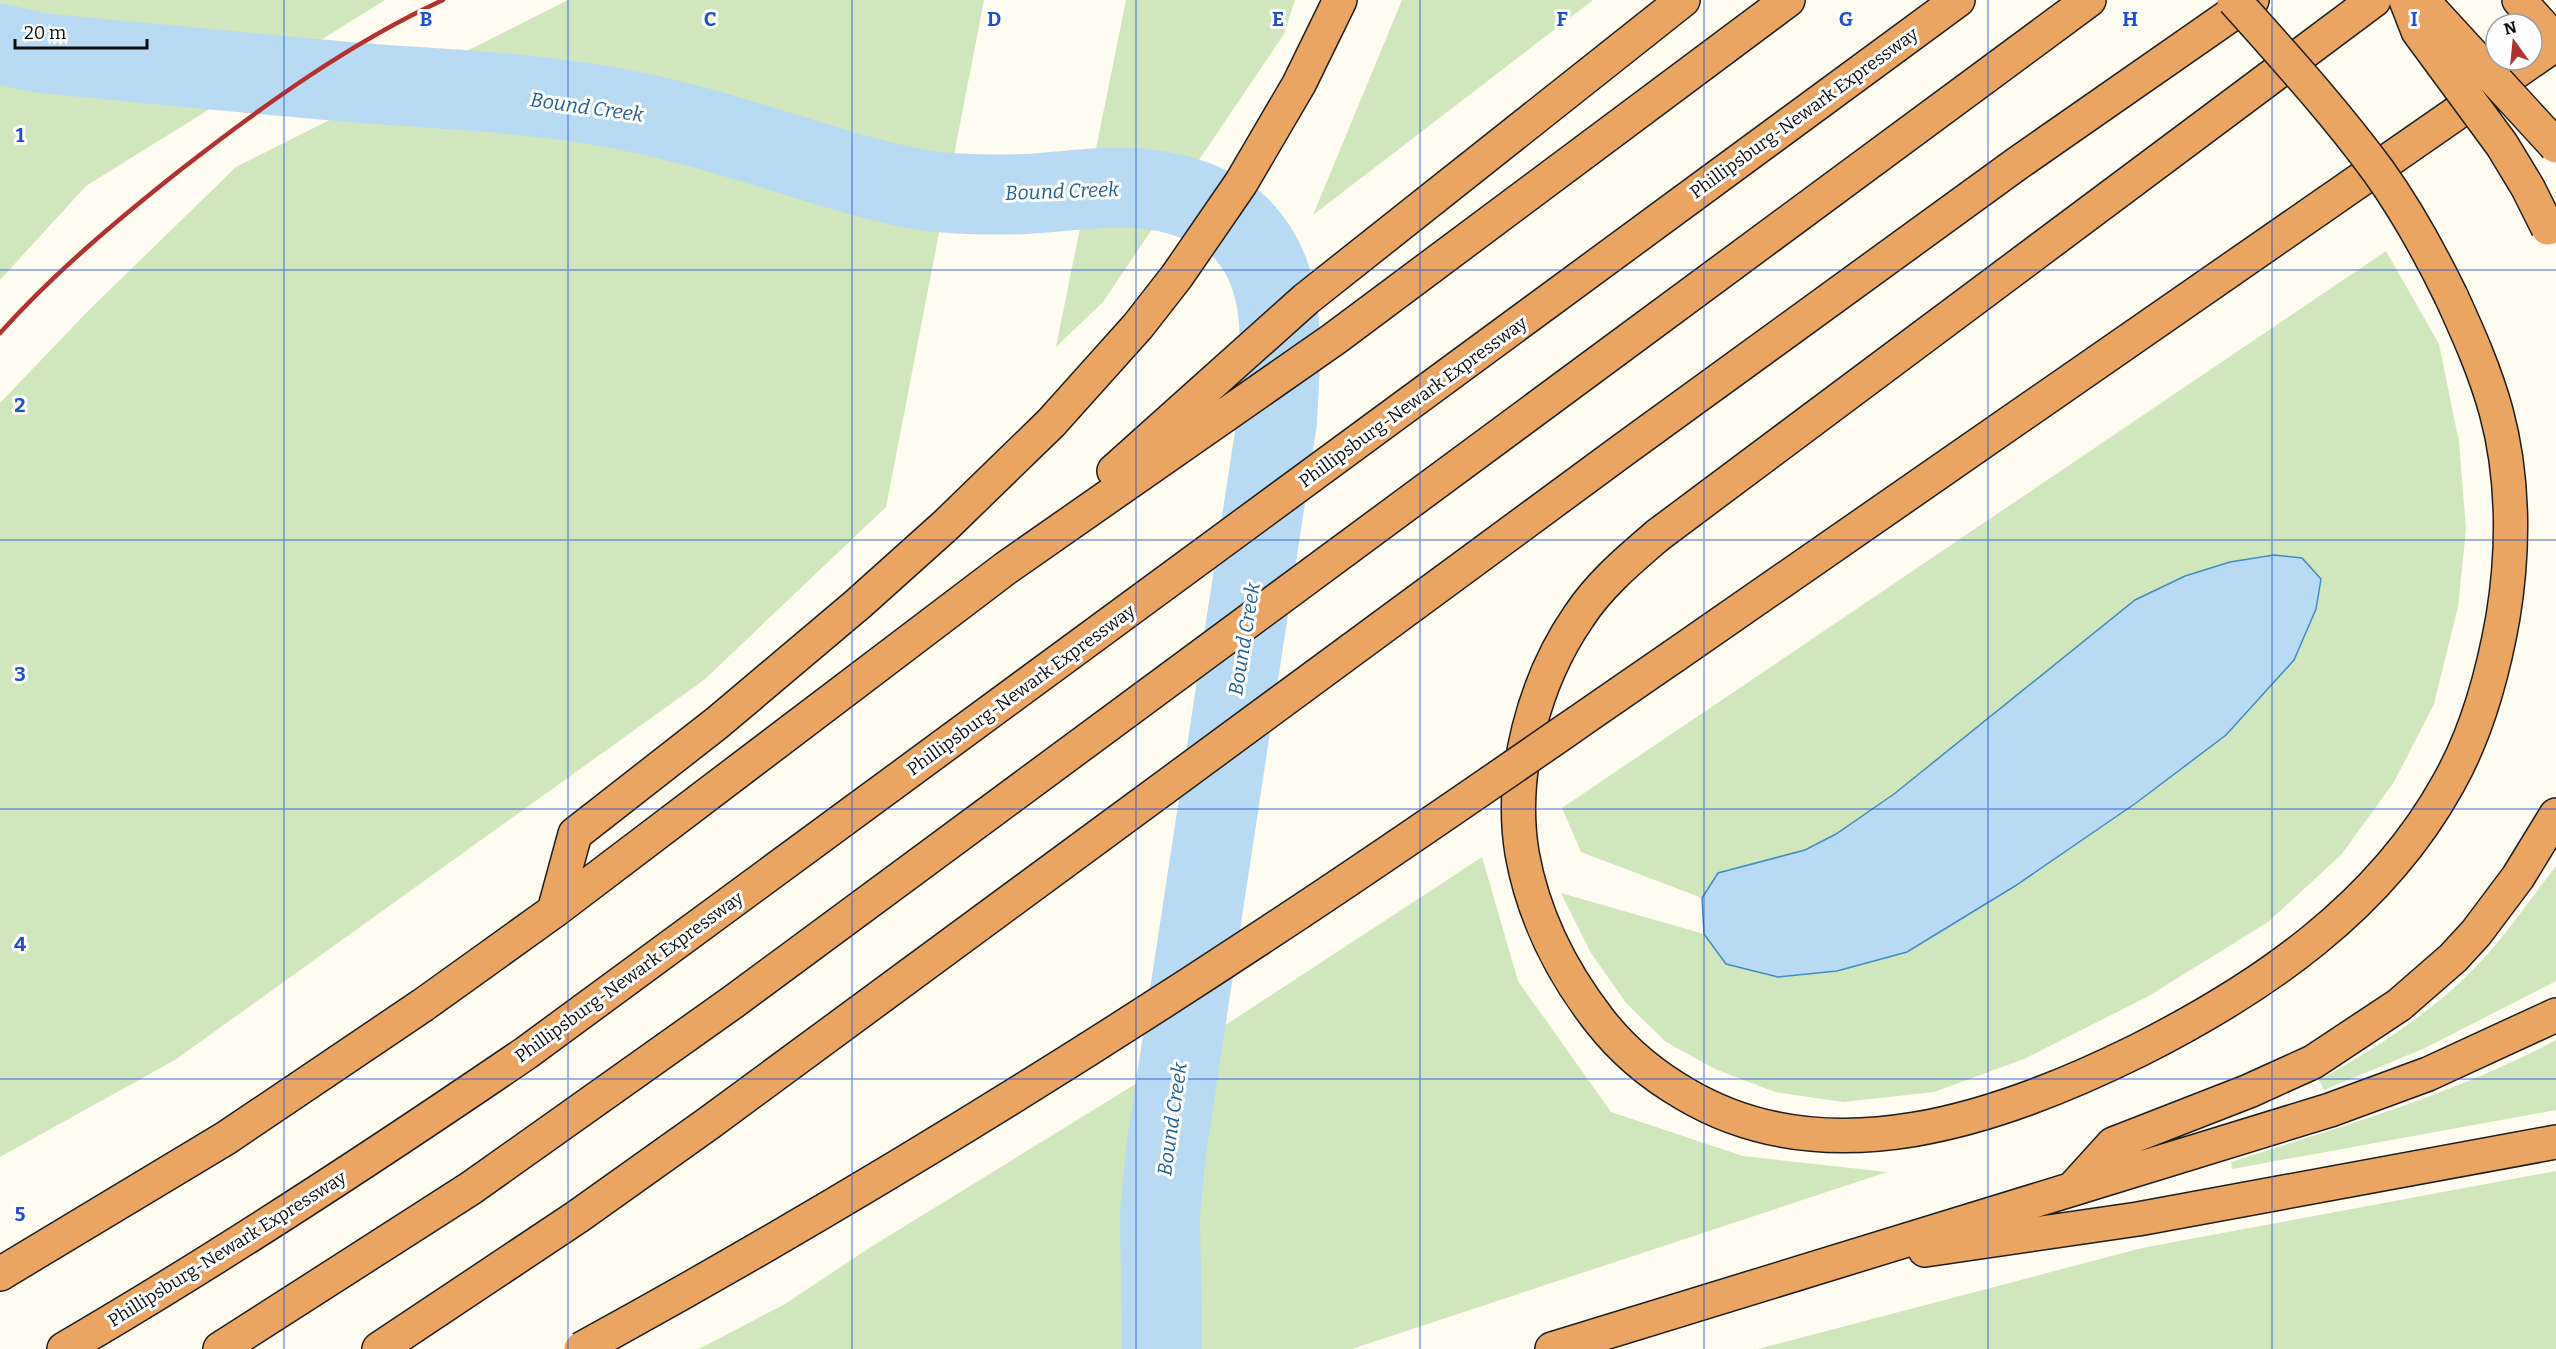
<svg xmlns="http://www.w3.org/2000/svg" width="2556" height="1349" viewBox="0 0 2556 1349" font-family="Bitter,serif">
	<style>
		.green { fill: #d0e6bc }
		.water { fill: #b8daf2; stroke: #448cc4; stroke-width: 1.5 }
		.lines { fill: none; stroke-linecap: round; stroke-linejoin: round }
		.river { stroke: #b8daf2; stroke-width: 80 }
		.motorway-casing { stroke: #1f1f1f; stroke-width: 36 }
		.motorway { stroke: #eaa562; stroke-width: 33 }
		.rail { stroke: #b43031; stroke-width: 4.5 }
		.motorway-bridge-casing { stroke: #1f1f1f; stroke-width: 36; stroke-linecap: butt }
		.motorway-bridge { stroke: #eaa562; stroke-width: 33 }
		.grid { fill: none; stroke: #1d4ed8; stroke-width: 1.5; stroke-opacity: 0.55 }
		.labels { text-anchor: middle; stroke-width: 6; stroke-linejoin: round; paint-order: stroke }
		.street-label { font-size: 18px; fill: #0e0e0e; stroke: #fff }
		.water-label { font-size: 20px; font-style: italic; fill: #205f97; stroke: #fff }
		.grid-label { font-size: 20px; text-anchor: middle; font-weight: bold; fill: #1d4ed8; stroke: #fff; stroke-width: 6; stroke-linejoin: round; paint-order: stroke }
	</style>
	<rect width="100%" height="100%" fill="#fefcf0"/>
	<path class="green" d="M0,0h385l-299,186 -86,94z
		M568,0h416l-98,507 -182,173 -529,380 -175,97v-754l88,-92 148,-144z
		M1126,0h169l-11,34 -181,268 -47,45z
		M1402,0h191l-280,215z
		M2386,251l53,93 20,98 7,87 -8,78 -24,97 -40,78 -53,73 -73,67 -121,75 -123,62 -90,33 -91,10 -68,-10 -60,-23 -49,-27 -40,-39 -35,-50 -30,-60 143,41 22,30 111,7 70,-19 108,-66 121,-83 90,-68 68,-75 -159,-60 -241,194 -58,40 -31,16 -86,23 -17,25 -121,-46 -19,-44z
		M1482,857l36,124 93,131 132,44 144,16 -535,177h-653l86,-45 89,-59 260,-160z
		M2556,866v115l-131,67 -101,42 -5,-10c63,-35 125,-75 172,-130 23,-26 43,-56 65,-84z
		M2556,1040v70l-324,59 -1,-7c109,-35 223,-67 325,-122z
		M2556,1171v178h-798l384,-101z"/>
	<path class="water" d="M2274,555l28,3 19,21 -5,30 -22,51 -68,75 -90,68 -121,83 -108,66 -70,19 -59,6 -52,-13 -22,-30 -2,-36 16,-25 87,-23 31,-16 58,-40 241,-194 50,-24 45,-14z"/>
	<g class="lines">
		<path class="river" d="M0,44l40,9c107,10 214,21 322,30 78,6 158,9 235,22 64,10 127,29 188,48 46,14 91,29 138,37 33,5 68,5 101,4 62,-3 108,-16 170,6 12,5 27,11 38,20 60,50 48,131 45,201l-111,729 -6,64 2,135"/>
		<g class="motorway-casing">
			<path id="motorway" d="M2374,0l-716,535c-29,25 -58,49 -79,81 -45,65 -70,158 -57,237 11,62 39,118 77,167 24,31 53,55 86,74 143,85 317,24 454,-44 123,-62 241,-143 309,-266 29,-51 45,-110 55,-167 11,-67 11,-140 -7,-206 -11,-40 -28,-78 -45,-115
				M2519,0l37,41
				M1114,471l192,-172 377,-299
				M1674,656l882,-612
				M554,911l21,-77 142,-111 141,-119 88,-79 105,-102 87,-97 39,-50 64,-93 58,-99 41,-84
				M2074,1187l39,-43 136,-53 64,-29 86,-57 54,-47 23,-25 42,-56 38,-62
				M1925,1250l213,-31 418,-77
				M0,1274l226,-136 197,-133 131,-94 452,-343 328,-229 454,-339
				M64,1349c158,-92 311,-193 462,-296l1432,-1053
				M220,1349l251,-161 262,-186 1356,-1002
				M379,1349l198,-132 132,-94 914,-673 395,-287 234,-163
				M1552,1349l778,-239 98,-36 128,-59"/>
		</g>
		<use href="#motorway" class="motorway"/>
		<path class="rail" d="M0,333c54,-60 116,-112 179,-162 82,-64 169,-127 264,-171"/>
		<g class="motorway-bridge-casing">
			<path id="motorway-bridge" d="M2234,0c50,56 101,112 145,172 28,39 51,81 72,124
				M2406,0l12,31 84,114 26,43 20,40
				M2422,0l134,146
				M581,1349c236,-129 466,-270 690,-418 136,-89 269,-183 403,-275"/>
		</g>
		<use href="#motorway-bridge" class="motorway-bridge"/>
	</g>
	<path class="grid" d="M284,0v1349M568,0v1349M852,0v1349M1136,0v1349M1420,0v1349M1704,0v1349M1988,0v1349M2272,0v1349M0,270h2556M0,540h2556M0,809h2556M0,1079h2556"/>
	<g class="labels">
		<g class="street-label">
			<text transform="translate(1804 113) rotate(-36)" y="6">Phillipsburg-Newark Expressway</text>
			<text transform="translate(1413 402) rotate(-36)" y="6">Phillipsburg-Newark Expressway</text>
			<text transform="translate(1021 690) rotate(-36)" y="6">Phillipsburg-Newark Expressway</text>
			<text transform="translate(629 977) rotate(-36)" y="6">Phillipsburg-Newark Expressway</text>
			<text transform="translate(227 1249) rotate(-32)" y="6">Phillipsburg-Newark Expressway</text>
		</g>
		<g class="water-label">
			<text transform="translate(587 107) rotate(8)" y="7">Bound Creek</text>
			<text transform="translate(1062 191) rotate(-2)" y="7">Bound Creek</text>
			<text transform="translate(1244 639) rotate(-81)" y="7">Bound Creek</text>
			<text transform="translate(1172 1119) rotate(-82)" y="7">Bound Creek</text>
		</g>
	</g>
	<g class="grid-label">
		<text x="426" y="26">B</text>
		<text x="710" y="26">C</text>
		<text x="994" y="26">D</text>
		<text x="1278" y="26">E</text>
		<text x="1562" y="26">F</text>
		<text x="1846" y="26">G</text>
		<text x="2130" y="26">H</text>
		<text x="2414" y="26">I</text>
		<text x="20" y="142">1</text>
		<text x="20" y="412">2</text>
		<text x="20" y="681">3</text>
		<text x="20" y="951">4</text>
		<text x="20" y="1221">5</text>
	</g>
	<g transform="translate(2514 42) rotate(345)"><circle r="28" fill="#ffffff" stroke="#9f9f9f" stroke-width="1.5"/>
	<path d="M0-4.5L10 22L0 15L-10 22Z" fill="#b43031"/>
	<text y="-9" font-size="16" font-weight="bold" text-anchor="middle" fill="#0e0e0e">N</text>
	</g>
	<path d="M15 39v9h132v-9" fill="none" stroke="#0e0e0e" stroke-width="3"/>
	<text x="24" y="39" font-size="18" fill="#0e0e0e" stroke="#ffffff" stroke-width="4.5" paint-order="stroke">20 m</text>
</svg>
